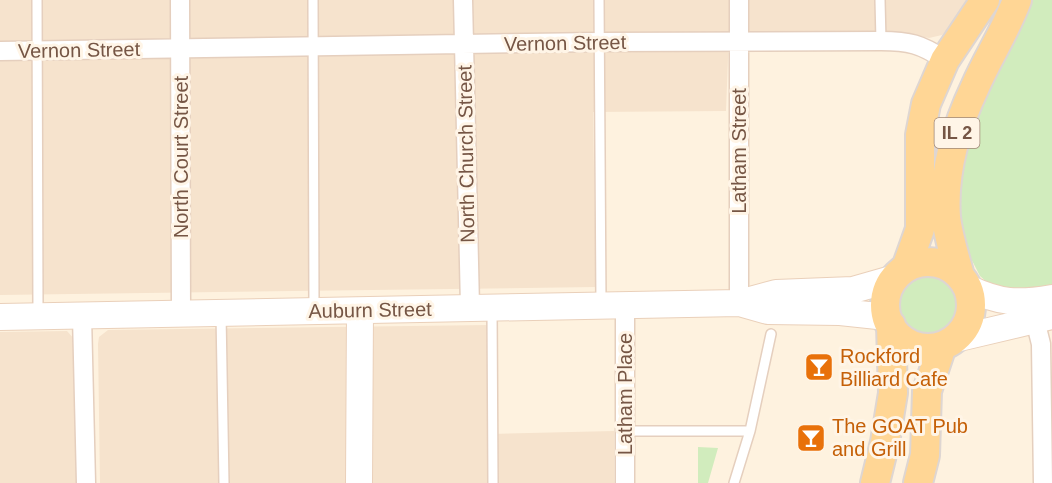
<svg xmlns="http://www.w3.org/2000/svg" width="1052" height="483" viewBox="0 0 1052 483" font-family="Helvetica,sans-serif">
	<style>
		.residential { fill: #f6e3cd }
		.green { fill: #d1ecbd }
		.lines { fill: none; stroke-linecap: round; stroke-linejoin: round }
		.lane-casing { stroke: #e5cfbe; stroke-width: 12 }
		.street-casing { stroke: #e5cfbe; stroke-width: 21 }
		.secondary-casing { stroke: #ead0ba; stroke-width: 28 }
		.primary-casing { stroke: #ded6d2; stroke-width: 32 }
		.lane { stroke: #fff; stroke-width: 9 }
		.street { stroke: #fff; stroke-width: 18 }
		.secondary { stroke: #fff; stroke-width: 26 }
		.primary { stroke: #ffd695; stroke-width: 28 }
		.labels { text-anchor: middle; stroke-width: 6; stroke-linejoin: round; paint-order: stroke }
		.shield { fill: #fff5e7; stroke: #9f8676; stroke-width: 1.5 }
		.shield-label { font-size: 18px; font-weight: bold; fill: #765645 }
		.street-label { font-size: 20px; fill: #765645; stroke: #fff5e7 }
		.food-label { font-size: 20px; fill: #c56008; stroke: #fff5e7; text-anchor: start }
	</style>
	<rect width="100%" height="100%" fill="#fef2df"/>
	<path class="residential" d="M0,0h975l-10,15 -23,20 -13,3 -28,-6h-172l-3,79 -133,1 3,175 -596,8z
		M489,325l1,109 124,-3v52h-514l-2,-139 1,-7 9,-7z
		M67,331l8,9 3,143h-78v-151z"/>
	<path class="green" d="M1028,0h24v286l-35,5 -27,-6 -10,-9 -17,-33 -5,-44 10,-66z
		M896 306a32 32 0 1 1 64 0a32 32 0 1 1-64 0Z
		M698,447l20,1 -10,35h-10z"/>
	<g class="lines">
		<g class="lane-casing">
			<path id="lane" d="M37,0l1,314
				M313,0l1,309
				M599,0l2,304
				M880,0l1,41
				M492,309l1,174
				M221,314l3,169
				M625,431h125
				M734,483l16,-52 21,-97"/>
		</g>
		<g class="street-casing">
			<path id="street" d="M180,0l1,314
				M463,0l7,307
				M739,0v303
				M0,51l599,-9 282,-1c28,0 40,3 64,19
				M82,316l4,167
				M1035,320l6,24 2,139
				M625,483v-178"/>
		</g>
		<g class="secondary-casing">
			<path id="secondary" d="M968,288c32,15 49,16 84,10
				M743,304l25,7 72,1 47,5
				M0,317l739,-14 37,-10 77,-3 42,-12
				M955,339l97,-23
				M359,483l1,-172"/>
		</g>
		<g class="primary-casing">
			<path id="primary" d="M885 305a43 43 0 1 1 86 0a43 43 0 1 1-86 0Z
				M906,268l14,-39v-94l6,-31 19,-44 40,-60
				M960,276c-5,-19 -12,-40 -14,-59 -3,-44 10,-90 29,-130 13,-30 30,-55 42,-87
				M875,483l10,-41 8,-49 -2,-68
				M918,483l7,-28 2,-64 15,-45"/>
		</g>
		<use href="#lane" class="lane"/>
		<use href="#street" class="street"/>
		<use href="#secondary" class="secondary"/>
		<use href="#primary" class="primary"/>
	</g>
	<defs>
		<g id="bar-square" transform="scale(1.5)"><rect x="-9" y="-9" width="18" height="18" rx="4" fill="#e8710a" stroke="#fff5e7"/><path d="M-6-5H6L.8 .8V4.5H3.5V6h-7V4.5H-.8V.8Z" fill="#fff"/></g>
	</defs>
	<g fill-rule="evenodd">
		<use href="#bar-square" x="819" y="367"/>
		<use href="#bar-square" x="811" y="438"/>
	</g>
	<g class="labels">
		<rect class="shield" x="934.5" y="118" width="45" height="30" rx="4.5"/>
		<g class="shield-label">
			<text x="957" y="139">IL 2</text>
		</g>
		<g class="street-label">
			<text transform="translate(565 43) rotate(-1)" y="7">Vernon Street</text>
			<text transform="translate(79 50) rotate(-1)" y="7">Vernon Street</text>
			<text transform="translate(739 151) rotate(-90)" y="7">Latham Street</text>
			<text transform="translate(466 154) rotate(-91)" y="7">North Church Street</text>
			<text transform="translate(181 157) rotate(-90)" y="7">North Court Street</text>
			<text transform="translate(370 310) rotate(-1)" y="7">Auburn Street</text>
			<text transform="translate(625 394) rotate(-90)" y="7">Latham Place</text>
		</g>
		<g class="food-label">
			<text x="840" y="363">Rockford<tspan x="840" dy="23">Billiard Cafe</tspan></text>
			<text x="832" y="433">The GOAT Pub<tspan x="832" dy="23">and Grill</tspan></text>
		</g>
	</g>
</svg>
